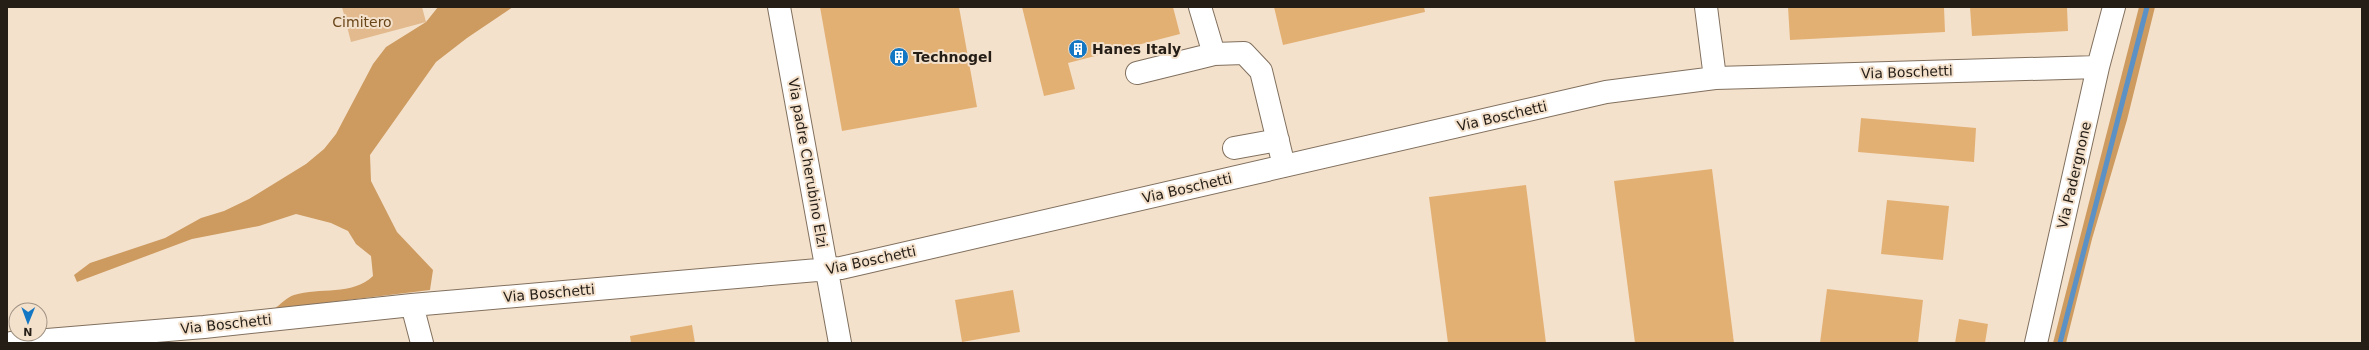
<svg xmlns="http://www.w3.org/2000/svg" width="2369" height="350" viewBox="0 0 2369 350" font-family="'DejaVu Sans',sans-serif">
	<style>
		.green { fill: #e2ba8d }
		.forest { fill: #cd9b60 }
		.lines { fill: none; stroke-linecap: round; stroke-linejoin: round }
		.stream { stroke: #5b91c5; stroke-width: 5 }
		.building { fill: #e3b074 }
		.minor-casing { stroke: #81705e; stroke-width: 24 }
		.minor { stroke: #fff; stroke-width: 22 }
		.labels { text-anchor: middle; stroke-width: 4; stroke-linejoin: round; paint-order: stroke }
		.park-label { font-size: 14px; fill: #694619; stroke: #f4e1cc }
		.poi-label { font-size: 14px; font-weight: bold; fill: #251e17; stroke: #f4e1cc; text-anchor: start }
		.street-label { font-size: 14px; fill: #251e17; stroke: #f4e1cc }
	</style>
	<rect width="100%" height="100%" fill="#f4e1cc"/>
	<path class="green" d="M342,7h80l4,15 -75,20z"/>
	<path class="forest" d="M438,7h75l-46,31 -31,24 -66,93 1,26 26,51 36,38 -3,20 -156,19c6,-4 13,-12 20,-14 26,-8 58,1 79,-19l-2,-20 -15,-12 -8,-13 -17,-8 -35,-9 -37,12 -67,13 -115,43 -3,-7 16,-12 75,-25 36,-20 23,-7 25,-12 57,-35 18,-15 12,-15 37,-70 13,-17 40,-25z
		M2139,7h16l-28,113 -35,119 -26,104h-13z"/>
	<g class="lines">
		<path class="stream" d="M2060,343l87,-336"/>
	</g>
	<path class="building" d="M820,7h139l18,100 -135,24z
		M1022,7h151l7,27 -112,29 7,26 -31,7z
		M1274,7h150l1,5 -142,33z
		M1788,7h156l1,25 -155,8z
		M1970,7h97l1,24 -96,5z
		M1861,118l115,10 -2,34 -116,-10z
		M1712,169l22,174h-99l-21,-162z
		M1526,185l20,158h-98l-19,-146z
		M1887,200l62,6 -6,54 -62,-6z
		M1827,289l96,11 -5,43h-98z
		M1013,290l7,42 -58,10 -7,-42z
		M1959,319l29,5 -3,19h-30z
		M692,325l3,18h-64l-1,-7z"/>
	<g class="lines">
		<g class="minor-casing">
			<path id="minor" d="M779,7l61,336
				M1200,7l14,47
				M1706,7l9,71
				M1137,73l77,-19 30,-1 17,18 23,95
				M1234,148l44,-8
				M412,305l10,38
				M11,343l193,-16 208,-22 429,-37 765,-176 109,-14 383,-11
				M2036,343l62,-276 16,-60"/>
		</g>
		<use href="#minor" class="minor"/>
	</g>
	<defs>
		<g id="building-disc" transform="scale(1)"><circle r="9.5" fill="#1477c3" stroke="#f4e1cc"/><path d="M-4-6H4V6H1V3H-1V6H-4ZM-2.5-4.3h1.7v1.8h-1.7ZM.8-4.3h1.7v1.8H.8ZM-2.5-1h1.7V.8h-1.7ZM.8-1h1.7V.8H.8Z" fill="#fff"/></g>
	</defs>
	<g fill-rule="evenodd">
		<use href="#building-disc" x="1078" y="49"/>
		<use href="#building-disc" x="899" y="57"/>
	</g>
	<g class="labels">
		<g class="park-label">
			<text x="362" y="27">Cimitero</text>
		</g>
		<g class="poi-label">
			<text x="1092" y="54">Hanes Italy</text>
			<text x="913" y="62">Technogel</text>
		</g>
		<g class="street-label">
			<text transform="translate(1907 72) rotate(-2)" y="5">Via Boschetti</text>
			<text transform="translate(1502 116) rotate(-13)" y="5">Via Boschetti</text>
			<text transform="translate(808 163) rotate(80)" y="5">Via padre Cherubino Elzi</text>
			<text transform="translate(2074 175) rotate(-77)" y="5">Via Padergnone</text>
			<text transform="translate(1187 188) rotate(-13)" y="5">Via Boschetti</text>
			<text transform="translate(871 260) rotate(-12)" y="5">Via Boschetti</text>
			<text transform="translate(549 293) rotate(-5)" y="5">Via Boschetti</text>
			<text transform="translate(226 324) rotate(-6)" y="5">Via Boschetti</text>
		</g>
	</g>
	<rect width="2369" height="350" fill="none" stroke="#251e17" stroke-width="16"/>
	<g transform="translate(28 322) rotate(181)"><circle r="19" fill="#f4e1cc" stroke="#a19384"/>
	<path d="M0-3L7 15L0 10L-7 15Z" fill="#1477c3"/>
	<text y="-6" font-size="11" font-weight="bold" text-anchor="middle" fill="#251e17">N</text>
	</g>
</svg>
